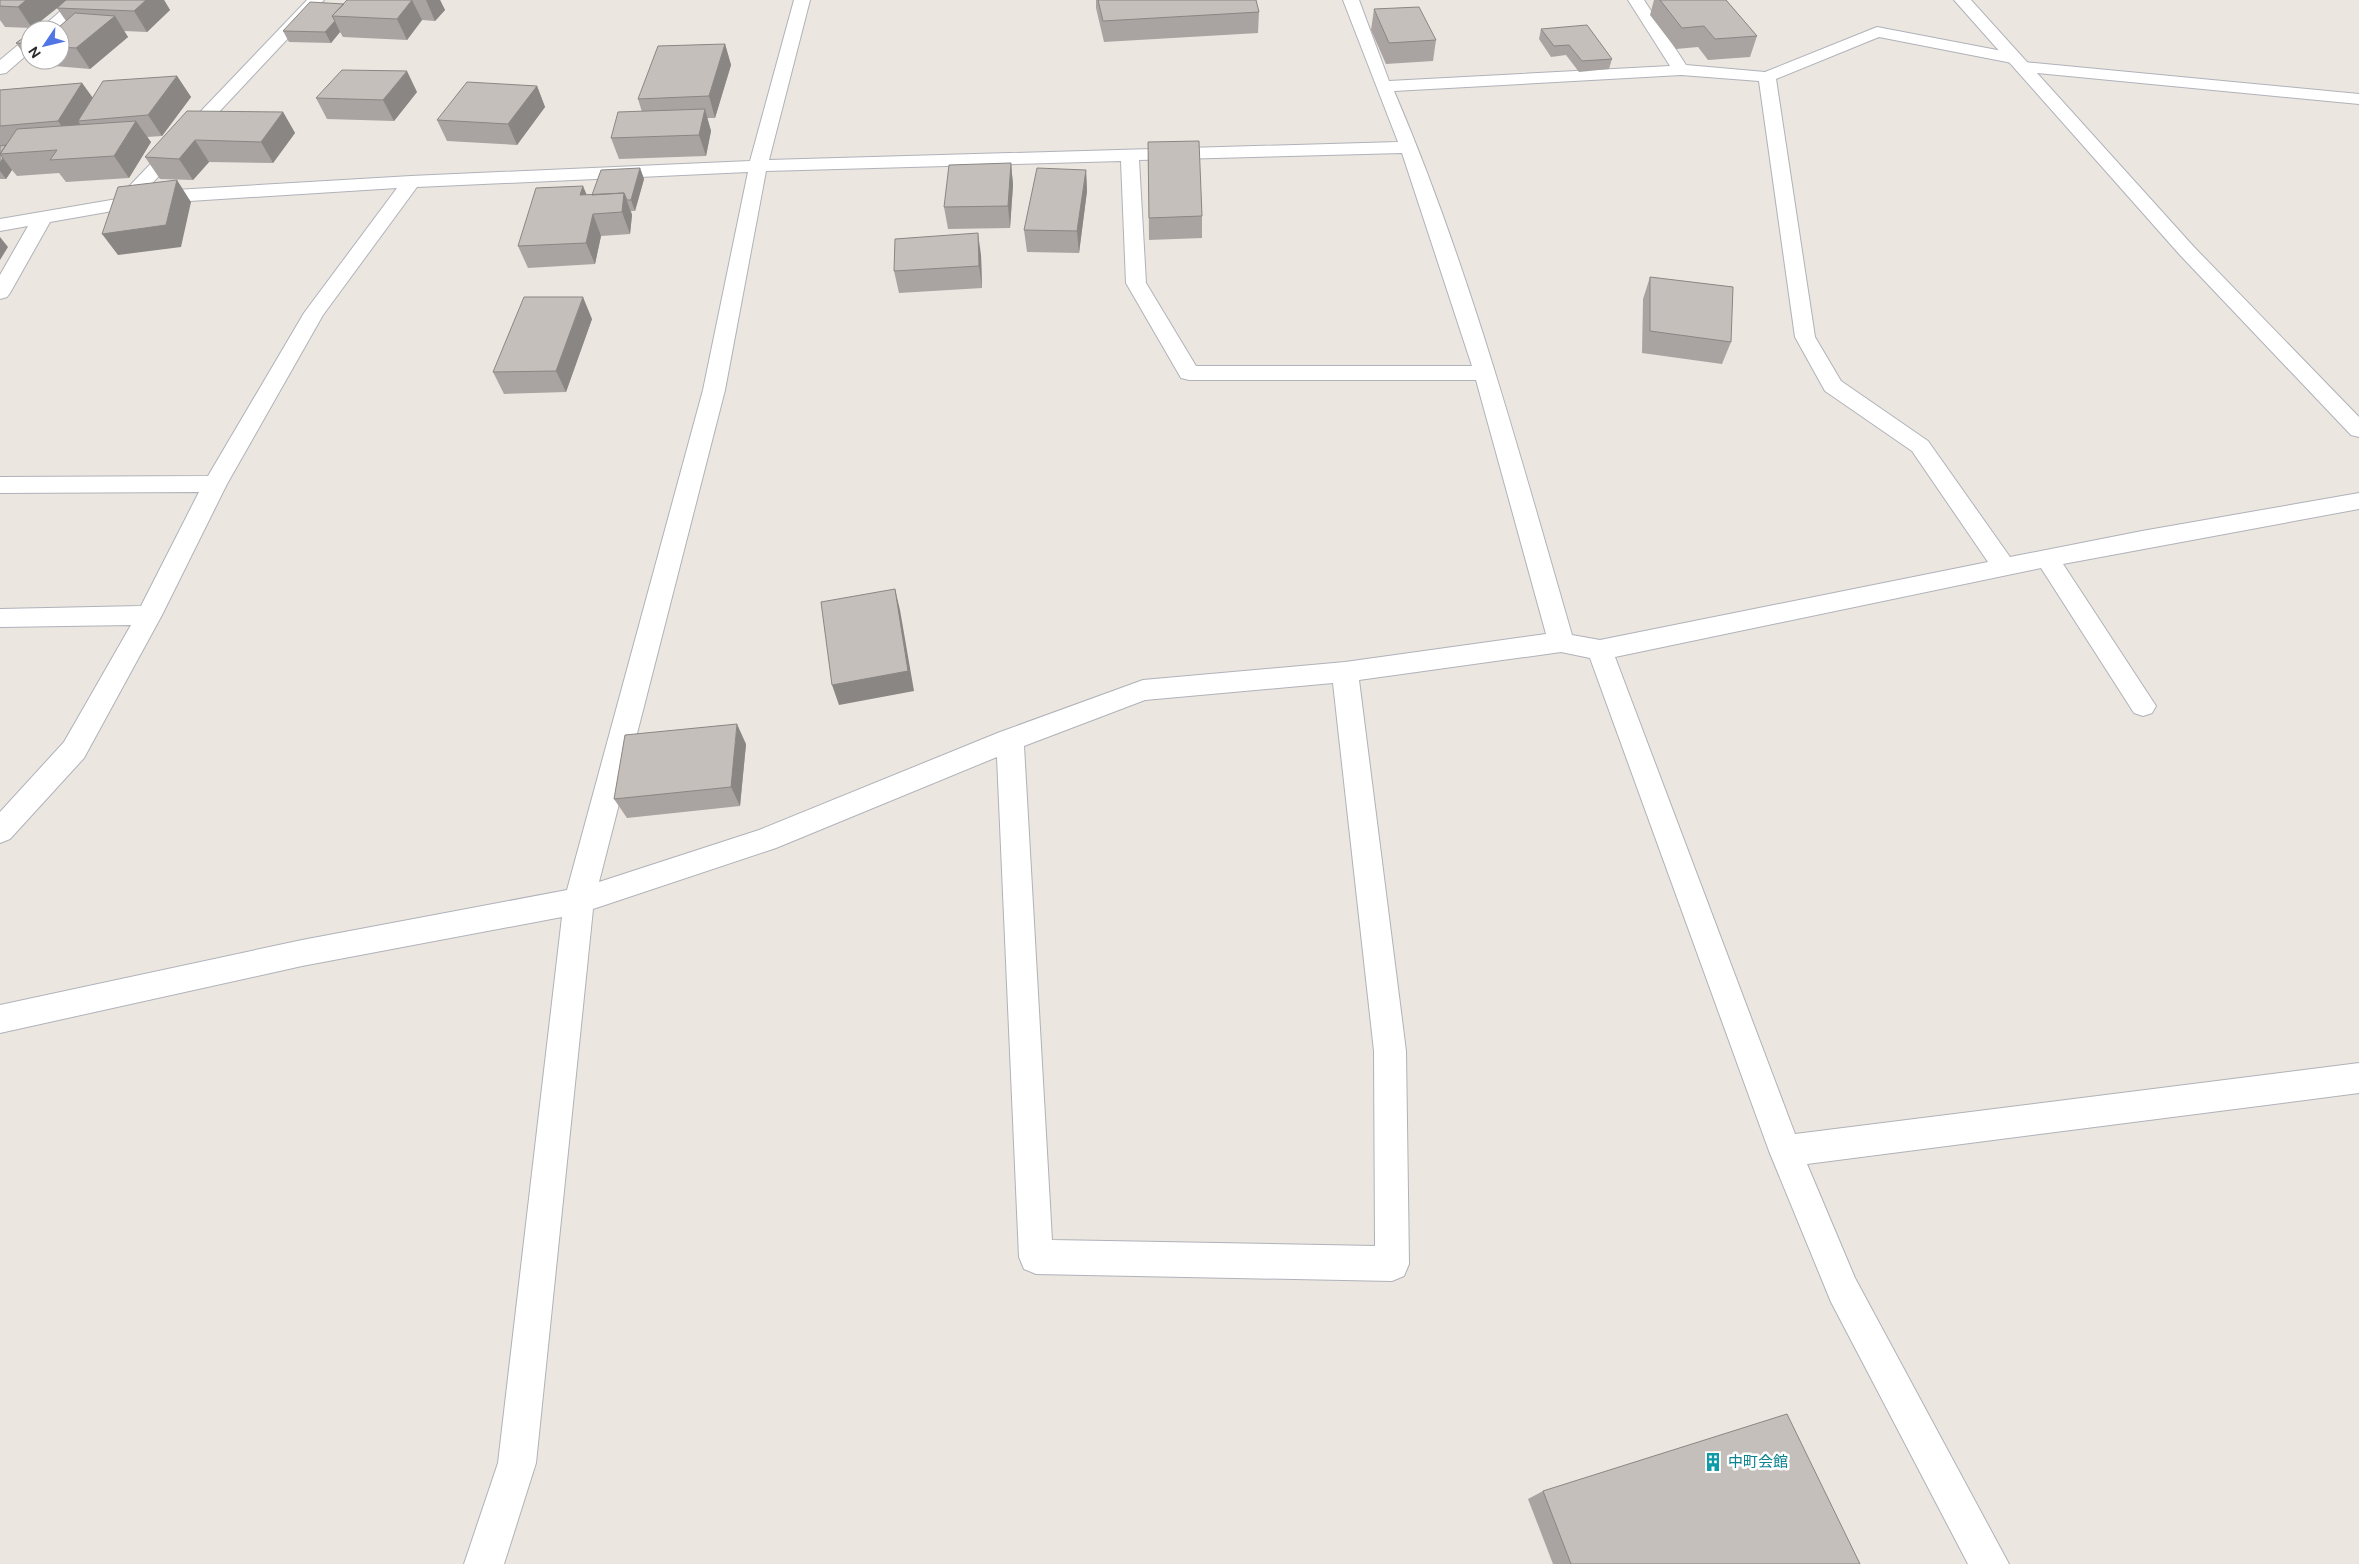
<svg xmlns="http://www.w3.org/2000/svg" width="2359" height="1564" viewBox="0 0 2359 1564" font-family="'DM Sans','Noto Sans JP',sans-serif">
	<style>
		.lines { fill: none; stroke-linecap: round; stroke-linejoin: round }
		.minor-casing { stroke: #b0b2ba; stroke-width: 2 }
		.tertiary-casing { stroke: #b0b2ba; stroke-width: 2 }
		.minor { fill: #fff; fill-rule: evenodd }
		.tertiary { fill: #fff; fill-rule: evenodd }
		.wall { fill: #a9a4a1 }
		.shaded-wall { fill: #898683 }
		.building { fill: #c4bfbb; stroke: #898683 }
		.labels { text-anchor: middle; stroke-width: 5; stroke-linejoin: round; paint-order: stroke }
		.near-culture-label { font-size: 15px; fill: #0d838f; stroke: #fff; text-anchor: start }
	</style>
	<rect width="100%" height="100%" fill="#ebe6df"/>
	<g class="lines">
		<g class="minor-casing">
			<path id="minor" d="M73,0h18l-34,30h-18z
				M307,0h17l-182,194 16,-3 253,-15 339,-15 44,-161h16l-41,160 629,-18 -55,-142h16l30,81 281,-15 -42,-66h16l42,65 79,7 112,-45 141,27 2,4 -2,4 -6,1 -133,-26 -103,42 39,258 26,44 87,60 82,116 132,-26 217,-38v16l-296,55 93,142 -4,7 -9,3 -9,-3 -93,-145 -426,89 180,477 564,-71v30l-552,71 48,114 154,286h-41l-137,-262 -62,-151 -179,-493 -29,-6 -202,28 47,371 3,213 -5,12 -12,5 -356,-7 -12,-5 -5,-12 -22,-500 -221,91 -183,61 -57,554 -32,101h-40l34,-101 64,-546 -260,49 -302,67v-28l302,-65 265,-50 136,-500 45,-218 -331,15 -94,128 -96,169 -65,131 -78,143 -74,81 -10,4v-31l64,-70 67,-117 -131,2v-18l141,-3 58,-114 -199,1v-16l208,-1 96,-163 93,-125 -239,15 -108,19 -40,71 -3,4 -7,2v-24l28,-49 -28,5v-12l117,-20zM1681,75l78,6 36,256 30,54 87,60 76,111 -388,78 -28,-5c-53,-183 -103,-369 -178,-544zM1402,153l70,213h-276l-50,-83 -7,-123zM1121,161l5,122 55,95 8,2h287l70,254 -201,28 -202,18 -143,52 -241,98 -160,52 126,-492 41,-219zM1333,683l41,368 1,195 -323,-6 -28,-494 121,-46z
				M30,39v13l-24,21 -6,1v-14l24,-20z
				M2023,62l336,32v10l-342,-33 -2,-4 2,-4z"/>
		</g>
		<g class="tertiary-casing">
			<path id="tertiary" d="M1954,0h17l223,247 165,170v20l-8,-2 -171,-180z"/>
		</g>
		<use href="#minor" class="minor"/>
		<use href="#tertiary" class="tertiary"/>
	</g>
	<path class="wall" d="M0,0h164l6,10 -23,22 -23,-1 4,6 -38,32 -59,-5 -15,-21 14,-10v27h30v-30l-1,-3 7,-6 -9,-13 4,-3 -29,23 -27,-1 -5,-7z
		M347,0h93l5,10 -10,11 -13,-1 -15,20 -64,-3 -3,-5 -9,11 -42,-1 -6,-11 61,-27z
		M1096,0h160l3,12 -1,21 -154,9 -8,-34z
		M1654,0h72l31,36 -7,21 -42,3 -10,-13 -22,2 -26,-34z
		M1374,9l62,31 -3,21 -47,3 -15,-34z
		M1541,29l71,30 -3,10 -30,3 -13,-17 -15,2 -12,-18z
		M725,44l6,21 -16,53h-8l4,13 -5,25 -87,3 -8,-21 31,-26 -4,-13z
		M177,76l14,21 -29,39 -15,1 4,5 -22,36 -63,4 -7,-9 -42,3 -5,-6 -6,9h-6v-89l82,-7 11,15z
		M537,86l8,21 -28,38 -70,-4 -10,-21z
		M417,92l-23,29 -67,-2 -11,-21z
		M283,112l12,21 -22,30 -64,-1 -16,18 -33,-1 -15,-22z
		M1148,142l54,74v22l-53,2z
		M1011,163l2,22 -3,43 -62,1 -4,-22z
		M640,168l4,11 -9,32h-4l1,4 -2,19 -29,2 -6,28 -67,4 -10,-22 69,-51h5z
		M1086,170l1,21 -8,62 -52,-1 -3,-22z
		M981,255l1,33 -83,5 -5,-22z
		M1650,277l81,65 -9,22 -80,-11 1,-54z
		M592,319l-26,73 -62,2 -11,-22z
		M746,744l-6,62 -113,12 -13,-19z
		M1543,1491l317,73h-307l-25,-65z"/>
	<path class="shaded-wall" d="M26,0h41l-35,28 -14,-21z
		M146,0h18l6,10 -23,22 -13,-21z
		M412,0l10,20 -15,20 -10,-21z
		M426,0h14l5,10 -10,11z
		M115,16l13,21 -38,32 -14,-21z
		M335,21l5,11 -9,11 -6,-11z
		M725,44l6,21 -16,53 -6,-22z
		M407,71l10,21 -23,29 -11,-21z
		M177,76l14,21 -29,39 -14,-21z
		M82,83l15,21 -19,17 5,7 -10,15 -15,-22z
		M537,86l8,21 -28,38 -9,-21z
		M705,109l6,22 -5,25 -7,-21z
		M283,112l12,21 -22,30 -12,-21z
		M136,121l15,21 -22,36 -15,-22z
		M195,140l14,22 -16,18 -14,-21z
		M3,158l9,12 -6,9 -6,-8v-8z
		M1011,163l2,22 -3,43 -2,-22z
		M640,168l4,11 -9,32 -4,-11z
		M1086,170l1,21 -8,62 -2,-22z
		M177,180l14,22 -10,45 -63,8 -16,-21z
		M583,186l9,21 -12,-12z
		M624,193l8,22 -2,19 -8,-22z
		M593,214l8,22 -6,28 -9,-21z
		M978,233l3,22 1,33 -3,-22z
		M0,237l8,10 -8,13z
		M583,297l9,22 -26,73 -10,-21z
		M895,589l5,21 14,81 -75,14 -7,-20z
		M737,724l9,20 -6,62 -9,-19z"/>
	<path class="building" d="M0,0h26l-8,7 -18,-1z
		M66,0h80l-12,11 -77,-3z
		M347,0h65l-15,19 -65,-3z
		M1098,0h158l3,12 -156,9z
		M1660,0h66l31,36 -42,3 -11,-13 -22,2z
		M310,2l34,2 -12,12 3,5 -10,11 -42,-1z
		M1419,7l17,33 -47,3 -15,-34z
		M75,13l40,3 -39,32 -16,-1v-17h-27l6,-5 20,2z
		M1587,25l25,34 -30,2 -13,-16 -15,1 -13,-17z
		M30,33v11l-14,-1z
		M725,44l-16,52 -71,3 20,-53z
		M342,70l65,1 -24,29 -67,-2z
		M177,76l-29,39 -70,6 25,-40z
		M467,82l70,4 -29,38 -71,-4z
		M82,83l-24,38 -58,5v-36z
		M705,109l-6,26 -88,3 7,-26z
		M187,111l96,1 -22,30 -66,-2 -16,19 -34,-2z
		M136,121l-22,35 -64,4 7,-10 -57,4 17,-25z
		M1199,141l3,75 -53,2 -1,-76z
		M6,145l-6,9v-8z
		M0,154l3,4 -3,5z
		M1011,163l-3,43 -64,1 5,-42z
		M640,168l-9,32h-4l-3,-7 -32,2 9,-25z
		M1037,168l49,2 -9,61 -53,-1z
		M177,180l-11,45 -64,9 16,-47z
		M583,186l-3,9 44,-2 -2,19 -29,2 -7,29 -68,3 18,-58z
		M978,233l1,33 -85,5 1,-32z
		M1650,277l83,10 -2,55 -81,-11z
		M524,297h59l-27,74 -63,1z
		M895,589l13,82 -76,14 -11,-83z
		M737,724l-6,63 -117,12 11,-64z
		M1787,1414l73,150h-289l-28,-73z"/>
	<defs>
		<g id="building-bare" transform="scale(1.5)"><path d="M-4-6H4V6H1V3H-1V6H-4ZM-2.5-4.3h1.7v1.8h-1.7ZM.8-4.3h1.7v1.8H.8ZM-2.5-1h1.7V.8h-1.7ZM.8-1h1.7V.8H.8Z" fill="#0f9aa8" stroke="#fff" stroke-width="2.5" paint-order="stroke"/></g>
	</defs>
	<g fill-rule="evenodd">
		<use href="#building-bare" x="1713" y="1462"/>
	</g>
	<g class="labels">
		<g class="near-culture-label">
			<text x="1728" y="1467">中町会館</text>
		</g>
	</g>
	<g transform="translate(45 45) rotate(235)"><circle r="24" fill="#ffffff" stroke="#aaaaaa"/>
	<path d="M0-4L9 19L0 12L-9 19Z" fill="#5275e6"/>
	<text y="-8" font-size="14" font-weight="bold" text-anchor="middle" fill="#2b2b2b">N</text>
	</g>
</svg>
